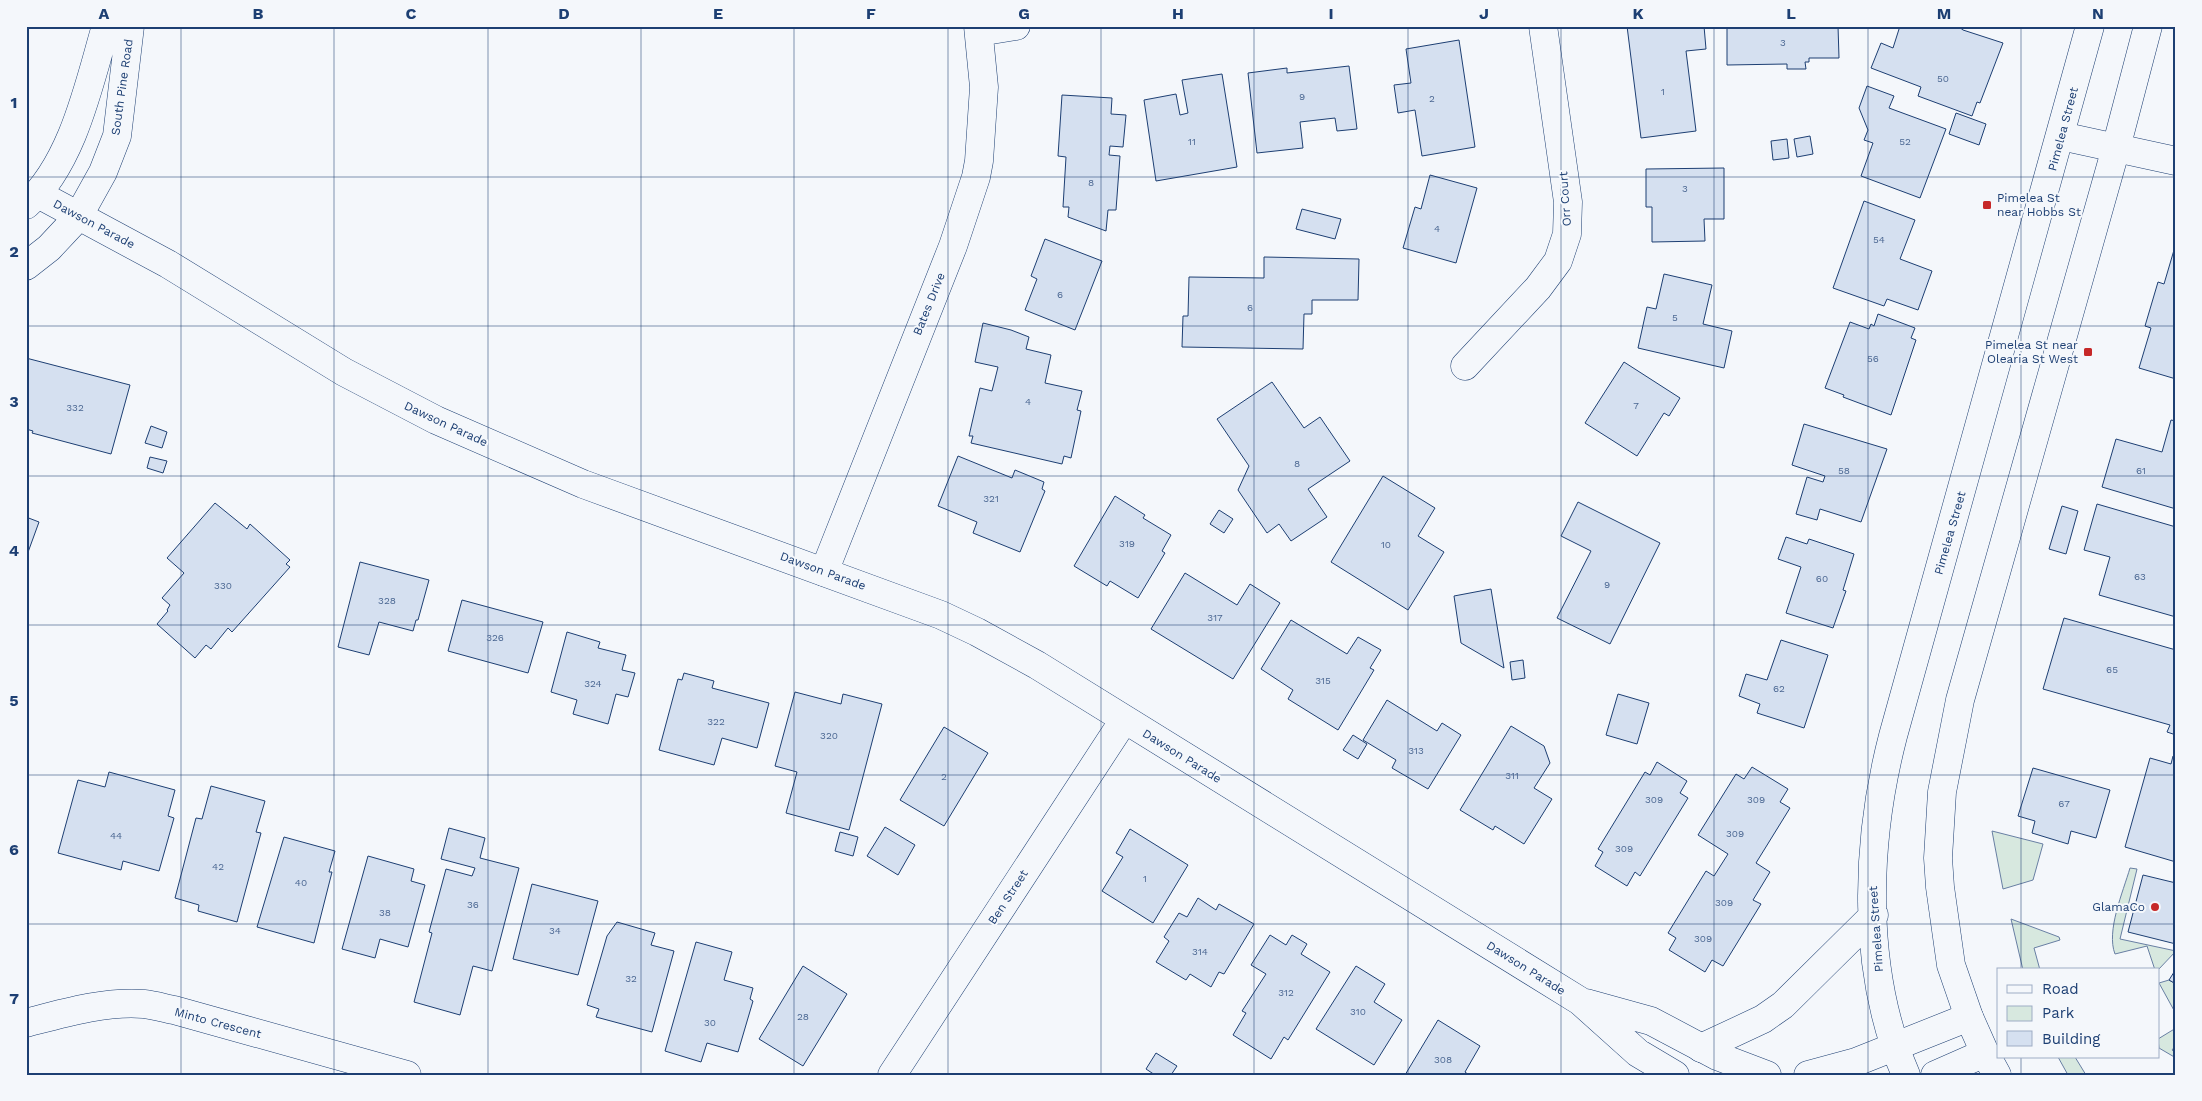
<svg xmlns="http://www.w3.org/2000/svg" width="2202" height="1101" viewBox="0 0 2202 1101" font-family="'Work Sans',sans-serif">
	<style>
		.green { fill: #d7e8df; stroke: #687fa3 }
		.building { fill: #d5e0f0; stroke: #1d3f73 }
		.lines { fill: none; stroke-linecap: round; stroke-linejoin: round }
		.minor-casing { stroke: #1d3f73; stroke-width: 29 }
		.tertiary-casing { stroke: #1d3f73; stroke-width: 29 }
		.primary-casing { stroke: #1d3f73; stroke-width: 29 }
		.minor { stroke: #f4f7fb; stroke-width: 28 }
		.tertiary { stroke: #f4f7fb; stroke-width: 28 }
		.primary { stroke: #f4f7fb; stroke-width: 28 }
		.grid { fill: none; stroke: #1d3f73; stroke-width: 1; stroke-opacity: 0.55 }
		.poi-dot { fill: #c62828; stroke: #f4f7fb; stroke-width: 2 }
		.labels { text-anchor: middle; stroke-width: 4; stroke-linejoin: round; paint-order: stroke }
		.number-label { font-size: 10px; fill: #4b6792 }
		.street-label { font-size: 12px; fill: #1d3f73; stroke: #f4f7fb }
		.poi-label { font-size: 12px; fill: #1d3f73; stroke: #f4f7fb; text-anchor: end }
		.neatline { fill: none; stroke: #1d3f73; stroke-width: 2 }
		.grid-label { font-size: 16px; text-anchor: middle; font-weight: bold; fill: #1d3f73 }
	</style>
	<rect width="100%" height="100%" fill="#f4f7fb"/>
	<path class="green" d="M1992,831l51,13 -10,36 -30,9z
		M2130,868l7,1 -17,70 56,12 -18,19h-3l-8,-24 -32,8c-9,-23 8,-62 15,-86z
		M2011,919l48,18 1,3 -26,8 6,22h-17z
		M2169,980l7,4v30l-17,-31z
		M2176,1028v17l-4,5 4,3v5l-17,-10 -1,-9z
		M2058,1057h17l11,18h-18z"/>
	<path class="building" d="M1627,26h77l2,23 -20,2 10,80 -55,7z
		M1727,26h111l1,32h-30v4h-4l1,7h-19v-5l-60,1z
		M1900,26h58l5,4 40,13 -23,60 -3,-1 -5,14 -54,-20 3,-9 -50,-19 10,-25 12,5z
		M1459,40l16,107 -53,9 -7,-46 -17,3 -4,-28 17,-2 -5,-34z
		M1349,66l8,63 -20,2 -2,-13 -35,4 3,26 -46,5 -9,-80 39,-5v5z
		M1222,74l15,93 -81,14 -12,-81 32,-6 4,21 8,-2 -6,-33z
		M1867,86l27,10 -5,12 57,21 -26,69 -59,-22 12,-33 -9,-3 4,-10 -9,-22z
		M1062,95l50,3 -1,16 15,1 -3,32 -13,-1 -1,9 11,1 -4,54h-8l-2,21 -38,-14 1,-10h-6l3,-50 -8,-1z
		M1956,113l30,11 -7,21 -30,-11z
		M1810,136l3,18 -16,3 -3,-18z
		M1787,139l2,19 -16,2 -2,-19z
		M1724,168v51h-20l1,22 -53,1v-35h-6v-38z
		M1430,175l47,13 -21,75 -53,-15 12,-41 6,2z
		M1864,201l51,19 -15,39 32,12 -14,39 -31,-11 -3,7 -51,-18z
		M1302,209l39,10 -6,20 -39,-10z
		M1045,239l57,22 -27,69 -50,-20 12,-31 -6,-3z
		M2174,250h2v129l-37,-11 12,-40 -6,-2 13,-44 6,2z
		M1264,257l95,2 -1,41h-46v14h-8l-1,35 -121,-2 1,-31h5l1,-39 75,1z
		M1664,274l48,11 -9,39 29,7 -8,37 -86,-20 9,-41 9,2z
		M1878,314l37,14 -4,10 5,2 -25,75 -48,-18 1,-2 -19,-7 25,-66 19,7 2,-5 3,2z
		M983,323l28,7 18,7 -3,12 25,6 -6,28 37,8 -5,19 4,1 -10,47 -7,-2 -2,8 -91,-21 2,-7h-4l11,-48 12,3 6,-24 -23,-5z
		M26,358l104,27 -19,69 -79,-21 1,-2 -7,-2z
		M1624,362l56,36 -11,18 -5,-3 -27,43 -52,-33z
		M1272,382l32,46 16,-11 30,44 -42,28 19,28 -36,24 -12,-17 -12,9 -29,-43 11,-24 -32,-47z
		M2171,420l5,1v88l-74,-22 14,-48 46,13z
		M1804,424l83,25 -26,73 -41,-13 -3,11 -21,-6 11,-37 16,5 2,-6 -33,-11z
		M151,426l16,6 -5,16 -17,-5z
		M958,456l54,22 3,-8 29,12 -2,7 3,2 -25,61 -47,-19 4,-11 -39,-16z
		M150,457l17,4 -4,12 -16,-5z
		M1383,476l52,32 -17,28 26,16 -36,58 -77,-48z
		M1115,496l30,19 -2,3 28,17 -9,16 3,2 -27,45 -28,-17 -3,5 -33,-20z
		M1578,502l82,41 -50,101 -53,-26 34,-67 -30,-15z
		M215,503l32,26 3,-5 40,36 -4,4 4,3 -58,65 -4,-4 -17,21 -5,-4 -11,13 -38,-34 11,-13 -1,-1 3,-5 -8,-7 22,-25 -17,-15z
		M2097,504l79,23v90l-77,-22 11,-38 -26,-7z
		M2062,506l16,5 -12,43 -17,-5z
		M1219,510l14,9 -9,14 -14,-9z
		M26,517l13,5 -12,33h-1z
		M1786,537l21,7 2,-5 45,15 -11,36 3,1 -13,37 -47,-15 15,-46 -23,-8z
		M360,562l69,18 -11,40h-2l-3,11 -34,-9 -10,33 -31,-8z
		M1185,573l52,32 13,-21 30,19 -47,76 -82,-50z
		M1491,589l13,79 -43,-25 -7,-47z
		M462,600l81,22 -15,51 -80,-22z
		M2064,618l112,32v85l-9,-3 3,-7 -127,-36z
		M1291,620l56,34 11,-17 23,13 -11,18 4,2 -36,60 -50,-31 5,-9 -32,-21z
		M567,632l33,10 -2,6 28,7 -4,15 13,3 -7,24 -12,-3 -8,30 -35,-10 4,-14 -26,-8z
		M1781,640l47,15 -24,73 -47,-15 3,-9 -21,-8 7,-22 21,6z
		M1523,660l2,18 -13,2 -2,-18z
		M684,673l30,8 -2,7 57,15 -12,45 -35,-10 -8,27 -55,-15 19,-71 4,1z
		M795,692l46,12 2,-10 39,10 -33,126 -63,-17 11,-41 -22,-6z
		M1618,694l31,9 -12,41 -31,-9z
		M1387,700l50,31 5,-8 19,12 -33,54 -36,-21 4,-8 -33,-20z
		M1511,726l33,20 6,17 -16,25 18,11 -28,45 -29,-18 -2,4 -33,-20z
		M944,727l44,26 -44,73 -44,-26z
		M1353,735l14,9 -9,15 -15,-9z
		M2173,756l3,1v105l-51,-15 25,-89 21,6z
		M1657,762l30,19 -7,12 8,5 -48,78 -5,-4 -8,14 -32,-20 8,-14 -5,-3 47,-77 5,3z
		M1752,767l36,22 -8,13 10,6 -34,55 14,9 -17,28 8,4 -38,62 -11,-6 -7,12 -36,-22 7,-12 -8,-5 38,-62 8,5 14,-22 -30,-19 38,-61 8,5z
		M2033,768l77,22 -14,48 -25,-7 -3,13 -36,-11 3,-12 -17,-5z
		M109,772l66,18 -7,26 6,2 -15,53 -36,-10 -2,9 -63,-17 20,-73 27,7z
		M211,786l54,15 -9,31 5,1 -24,89 -39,-11 1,-6 -24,-7 21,-80 6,1z
		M885,827l30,18 -17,30 -31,-19z
		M449,828l36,10 -5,20 39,10 -27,103 -19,-5 -13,49 -46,-13 18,-69 -3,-1 17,-63 26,7 3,-8 -34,-9z
		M1130,829l58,36 -35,58 -51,-32 21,-34 -7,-4z
		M840,832l18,5 -5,19 -18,-5z
		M284,837l51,14 -6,21h3l-18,71 -57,-16z
		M368,856l46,13 -3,12 14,4 -17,62 -28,-8 -5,19 -33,-9z
		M2143,875l33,8v61l-48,-12z
		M532,884l66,17 -20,74 -65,-16z
		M1198,898l18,12 3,-6 35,20 -30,50 -5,-2 -8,15 -21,-13 -4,6 -30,-18 13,-21 -5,-4 15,-24 8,4z
		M617,922l38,11 -4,12 23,6 -22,81 -56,-15 3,-8 -12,-4 20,-69z
		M1270,935l16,10 6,-10 15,9 -6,10 29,18 -42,68 -4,-3 -13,22 -38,-24 13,-22 -4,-2 24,-37 -15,-9z
		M696,942l36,10 -8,28 29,8 -3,11 3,2 -15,51 -31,-9 -6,19 -36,-11z
		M803,966l44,28 -44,72 -44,-27z
		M1356,966l29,18 -11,18 28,18 -28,45 -58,-36z
		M2176,969v15l-7,-4z
		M1438,1020l42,26 -15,26 4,3h-64z
		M1156,1053l21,13 -6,9h-16l-9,-6z"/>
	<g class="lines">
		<g class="minor-casing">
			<path id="minor" d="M979,32l37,-6
				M2061,136l115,25
				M1465,366l73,-78 20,-27 9,-27 1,-32 -25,-176
				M824,572l129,-326 23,-69 3,-16 5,-74 -6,-61
				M26,1023c38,-10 78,-22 118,-19 10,1 20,4 30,6l233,65
				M892,1075l232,-355"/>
		</g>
		<g class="tertiary-casing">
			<path id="tertiary" d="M38,194l130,70 176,108 92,48 147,64 358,131 36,17 60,33 543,336 58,52 37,22
				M26,205c47,-42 63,-121 80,-179
				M26,266l23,-18 29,-31 25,-45 14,-36 13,-110
				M1586,1003l65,18 66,35 50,19
				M1808,1075l48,-13 113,-45
				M1935,1075l50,-22"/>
		</g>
		<g class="primary-casing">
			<path id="primary" d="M1701,1048l62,-29 20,-14 91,-90
				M1906,1075c-45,-104 -41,-231 -13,-339l197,-710
				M1997,1075l-12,-22 -16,-36 -18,-52 -11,-78 -2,-29 4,-66 18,-92 156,-552 32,-122"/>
		</g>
		<use href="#minor" class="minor"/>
		<use href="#tertiary" class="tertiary"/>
		<use href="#primary" class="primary"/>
	</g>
	<path class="grid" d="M181,26v1049M334,26v1049M488,26v1049M641,26v1049M794,26v1049M948,26v1049M1101,26v1049M1254,26v1049M1408,26v1049M1561,26v1049M1714,26v1049M1868,26v1049M2021,26v944M26,177h2150M26,326h2150M26,476h2150M26,625h2150M26,775h2150M26,924h2150M2021,1057v18"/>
	<g class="poi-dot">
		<rect x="1982" y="200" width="10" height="10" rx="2.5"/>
		<rect x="2083" y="347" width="10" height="10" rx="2.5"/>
		<circle cx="2155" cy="907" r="5"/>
	</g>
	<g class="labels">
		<g class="number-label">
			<text x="1783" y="46">3</text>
			<text x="1943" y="82">50</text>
			<text x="1663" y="95">1</text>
			<text x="1302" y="100">9</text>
			<text x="1432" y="102">2</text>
			<text x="1192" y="145">11</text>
			<text x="1905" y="145">52</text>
			<text x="1091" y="186">8</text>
			<text x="1685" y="192">3</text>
			<text x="1437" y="232">4</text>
			<text x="1879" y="243">54</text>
			<text x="1060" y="298">6</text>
			<text x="1250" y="311">6</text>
			<text x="1675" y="321">5</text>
			<text x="1873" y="362">56</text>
			<text x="1028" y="405">4</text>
			<text x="1636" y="409">7</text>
			<text x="75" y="411">332</text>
			<text x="1297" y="467">8</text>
			<text x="1844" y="474">58</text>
			<text x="2141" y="474">61</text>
			<text x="991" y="502">321</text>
			<text x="1127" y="547">319</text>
			<text x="1386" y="548">10</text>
			<text x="2140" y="580">63</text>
			<text x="1822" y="582">60</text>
			<text x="1607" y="588">9</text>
			<text x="223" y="589">330</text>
			<text x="387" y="604">328</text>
			<text x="1215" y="621">317</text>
			<text x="495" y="641">326</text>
			<text x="2112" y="673">65</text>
			<text x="1323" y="684">315</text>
			<text x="593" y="687">324</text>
			<text x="1779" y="692">62</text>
			<text x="716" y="725">322</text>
			<text x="829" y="739">320</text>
			<text x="1416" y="754">313</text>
			<text x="1512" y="779">311</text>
			<text x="944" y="780">2</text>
			<text x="1654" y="803">309</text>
			<text x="1756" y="803">309</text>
			<text x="2064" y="807">67</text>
			<text x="1735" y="837">309</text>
			<text x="116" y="839">44</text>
			<text x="1624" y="852">309</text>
			<text x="218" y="870">42</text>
			<text x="1145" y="882">1</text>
			<text x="301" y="886">40</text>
			<text x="1724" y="906">309</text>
			<text x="473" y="908">36</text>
			<text x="385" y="916">38</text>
			<text x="555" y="934">34</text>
			<text x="1703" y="942">309</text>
			<text x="1200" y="955">314</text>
			<text x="631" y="982">32</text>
			<text x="1286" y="996">312</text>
			<text x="1358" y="1015">310</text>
			<text x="803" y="1020">28</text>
			<text x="710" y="1026">30</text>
			<text x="1443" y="1063">308</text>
		</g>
		<g class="street-label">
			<text transform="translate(122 87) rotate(-82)" y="4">South Pine Road</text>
			<text transform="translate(2063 129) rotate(-75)" y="4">Pimelea Street</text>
			<text transform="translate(1565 199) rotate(-94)" y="4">Orr Court</text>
			<text transform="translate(94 224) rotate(28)" y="4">Dawson Parade</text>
			<text transform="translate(929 304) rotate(-68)" y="4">Bates Drive</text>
			<text transform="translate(446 424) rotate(25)" y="4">Dawson Parade</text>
			<text transform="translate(1950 533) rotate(-74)" y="4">Pimelea Street</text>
			<text transform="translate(823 571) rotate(20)" y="4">Dawson Parade</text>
			<text transform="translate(1182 756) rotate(32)" y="4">Dawson Parade</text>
			<text transform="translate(1008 897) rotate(-57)" y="4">Ben Street</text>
			<text transform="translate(1876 929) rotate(-94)" y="4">Pimelea Street</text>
			<text transform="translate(1526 968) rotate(32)" y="4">Dawson Parade</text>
			<text transform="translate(218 1023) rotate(15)" y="4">Minto Crescent</text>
		</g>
		<g class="poi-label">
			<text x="1997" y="202" text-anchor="start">Pimelea St<tspan x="1997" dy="14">near Hobbs St</tspan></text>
			<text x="2078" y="349">Pimelea St near<tspan x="2078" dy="14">Olearia St West</tspan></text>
			<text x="2145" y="911">GlamaCo</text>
		</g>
	</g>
	<rect width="2202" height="1101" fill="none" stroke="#f4f7fb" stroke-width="55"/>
	<rect x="1997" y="968" width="162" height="90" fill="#f4f7fb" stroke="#9eadc5"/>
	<rect x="2007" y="985" width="25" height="8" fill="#f4f7fb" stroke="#9eadc5"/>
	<text x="2042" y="994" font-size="15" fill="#1d3f73">Road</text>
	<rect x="2007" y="1006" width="25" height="15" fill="#d7e8df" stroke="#9eadc5"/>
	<text x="2042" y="1018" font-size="15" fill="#1d3f73">Park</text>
	<rect x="2007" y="1031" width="25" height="15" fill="#d5e0f0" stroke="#9eadc5"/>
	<text x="2042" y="1044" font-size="15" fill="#1d3f73">Building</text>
	<rect x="28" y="28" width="2146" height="1046" class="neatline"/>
	<g class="grid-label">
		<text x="104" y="19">A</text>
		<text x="258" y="19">B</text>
		<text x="411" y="19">C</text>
		<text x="564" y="19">D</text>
		<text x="718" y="19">E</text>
		<text x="871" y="19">F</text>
		<text x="1024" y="19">G</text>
		<text x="1178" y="19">H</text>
		<text x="1331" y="19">I</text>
		<text x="1484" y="19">J</text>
		<text x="1638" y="19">K</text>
		<text x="1791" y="19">L</text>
		<text x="1944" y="19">M</text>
		<text x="2098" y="19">N</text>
		<text x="14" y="108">1</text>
		<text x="14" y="257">2</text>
		<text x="14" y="407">3</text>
		<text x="14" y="556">4</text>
		<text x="14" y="706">5</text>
		<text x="14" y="855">6</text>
		<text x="14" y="1004">7</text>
	</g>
</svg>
